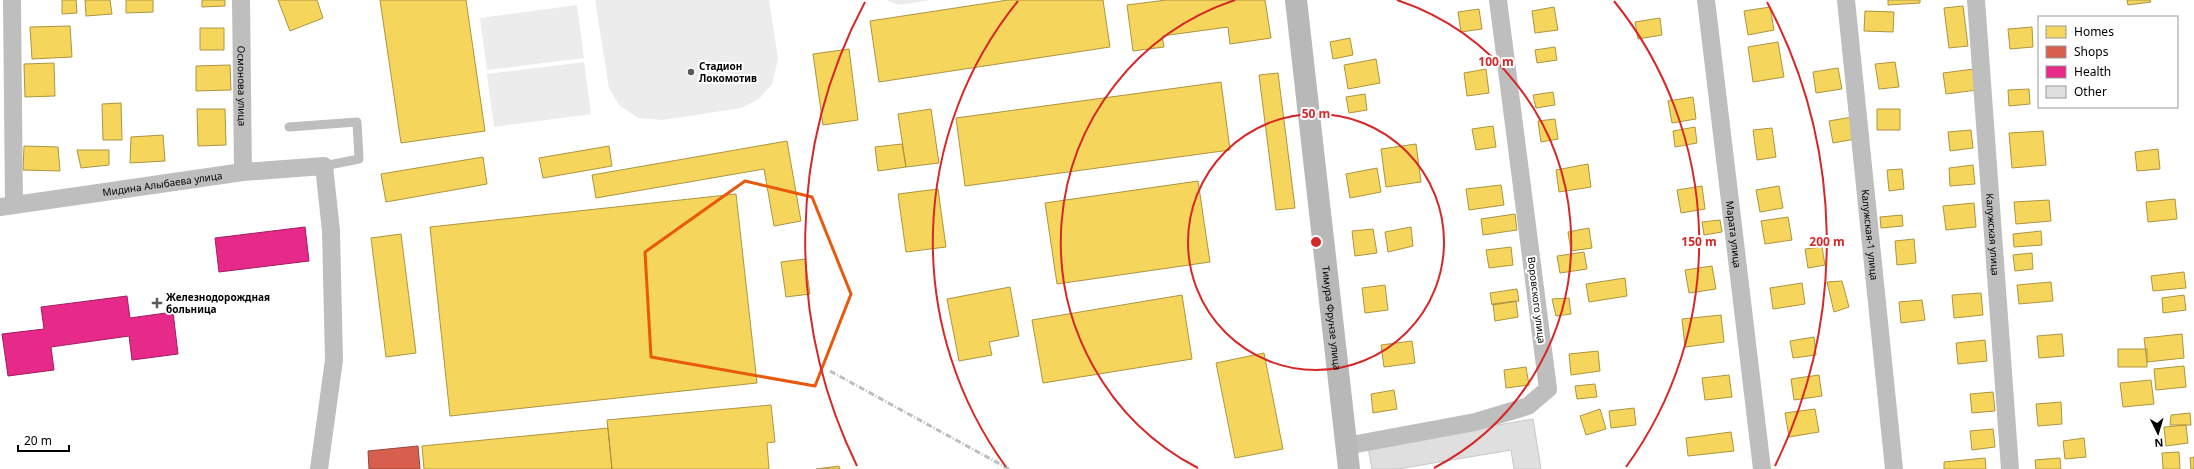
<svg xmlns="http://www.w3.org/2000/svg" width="2194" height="469" viewBox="0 0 2194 469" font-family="'Noto Sans',sans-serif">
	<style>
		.green { fill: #ececec }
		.homes { fill: #f6d55c; stroke: #ac9540 }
		.shops { fill: #d6604d; stroke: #964336 }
		.health { fill: #e7298a; stroke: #a21d61 }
		.building { fill: #dfdfdf; stroke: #c7c7c7 }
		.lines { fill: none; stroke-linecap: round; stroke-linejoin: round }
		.lane { stroke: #bebebe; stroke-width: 9 }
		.street { stroke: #bebebe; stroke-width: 18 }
		.secondary { stroke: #b8b8b8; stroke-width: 22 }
		.rail { stroke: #bebebe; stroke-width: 3; stroke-dasharray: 6 2 1 2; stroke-linecap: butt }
		.marked { fill: none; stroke: #e8590c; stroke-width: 3; stroke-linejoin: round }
		.ring { fill: none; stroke: #d62828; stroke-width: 2 }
		.poi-dot { fill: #595959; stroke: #fff; stroke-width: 1.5 }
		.labels { text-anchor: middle; stroke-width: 4; stroke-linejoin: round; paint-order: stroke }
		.poi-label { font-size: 10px; font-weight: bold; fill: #000; stroke: #fff; text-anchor: start }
		.street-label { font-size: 10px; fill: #000; stroke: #fff }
		.centre { fill: #d62828; stroke: #fff; stroke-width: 2 }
		.ring-label { font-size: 12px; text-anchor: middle; font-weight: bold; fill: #d62828; stroke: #fff; stroke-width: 4; stroke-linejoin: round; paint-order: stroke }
	</style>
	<rect width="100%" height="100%" fill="#fff"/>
	<path class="green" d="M595,0h174l9,59 -6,25 -13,15 -18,9 -78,12 -25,-2 -19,-13 -10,-17z
		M886,0h45l-33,5z
		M577,5l7,53 -97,12 -7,-52z
		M584,62l7,52 -97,13 -7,-53z"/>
	<path class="homes" d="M62,0h14l1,13 -15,1z
		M85,0h25l2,14 -26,2z
		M126,0h27v12l-27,1z
		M202,0h23v6l-23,1z
		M278,0h39l6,18 -33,13z
		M380,0h86l19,131 -84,12z
		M1008,0h95l7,47 -231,35 -9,-61z
		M1166,0h99l6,38 -41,6 -2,-17 -66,9 2,11 -31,4 -6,-46z
		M1888,0h32v3l-32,2z
		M2127,0h23l1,2 -23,3z
		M1963,6l5,40 -19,2 -5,-40z
		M1554,7l4,23 -23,3 -3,-22z
		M1770,7l4,23 -26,5 -4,-24z
		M1479,9l3,20 -21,3 -3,-20z
		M1865,11l29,1 -1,20 -29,-1z
		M1660,18l2,17 -24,4 -3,-17z
		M70,26l2,31 -40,2 -2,-32z
		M2032,27l1,20 -23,2 -2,-20z
		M200,28h24v22h-24z
		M1350,38l3,17 -20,4 -3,-17z
		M1778,42l6,35 -31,5 -5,-35z
		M1555,47l2,13 -20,3 -2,-13z
		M849,49l9,71 -35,5 -10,-71z
		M1376,59l4,24 -32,6 -4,-24z
		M1895,62l4,25 -20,2 -4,-25z
		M54,63l1,33 -30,1 -1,-33z
		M230,65l1,25 -35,1v-25z
		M1838,68l4,21 -26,4 -3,-21z
		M1486,69l3,24 -22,3 -3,-23z
		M1974,69l3,21 -31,4 -3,-21z
		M1278,73l17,135 -19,2 -17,-135z
		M1221,82l9,68 -265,36 -9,-68z
		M2029,89l1,15 -21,2 -1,-16z
		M1553,92l2,13 -19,3 -3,-13z
		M1365,94l2,16 -18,3 -3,-16z
		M1693,97l3,22 -24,4 -4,-22z
		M121,103l1,37h-19l-1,-36z
		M197,109h28l1,36 -28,1z
		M931,109l8,54 -33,4 -8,-53z
		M1877,109h23v21h-23z
		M1852,117l3,22 -22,4 -4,-22z
		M1555,119l3,20 -17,3 -3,-21z
		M1493,126l3,21 -20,3 -4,-21z
		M1695,127l2,16 -22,4 -2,-16z
		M1772,128l4,29 -19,3 -4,-30z
		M1971,130l2,18 -23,3 -2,-19z
		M2043,131l3,34 -34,3 -3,-35z
		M163,135l2,26 -35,2 1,-26z
		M787,141l14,80 -27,5 -10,-57 -168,29 -4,-23z
		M902,144l4,23 -28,4 -3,-24z
		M1416,144l5,38 -35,5 -5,-38z
		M24,146l34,1 2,24 -37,-1z
		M609,146l3,20 -69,12 -4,-20z
		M2158,149l2,20 -23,2 -2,-19z
		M77,150h32v15l-28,3z
		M483,157l4,27 -101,18 -5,-28z
		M1588,164l3,23 -32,5 -3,-22z
		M1973,165l2,19 -25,2 -1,-18z
		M1377,168l4,24 -31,6 -4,-24z
		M1902,169l2,20 -15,2 -2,-21z
		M1198,181l12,81 -153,22 -12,-81z
		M1501,185l3,20 -35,5 -3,-21z
		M1702,186l3,23 -24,4 -4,-23z
		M1779,186l4,22 -23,4 -4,-22z
		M938,189l8,58 -40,5 -8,-58z
		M736,194l21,189 -307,33 -20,-189z
		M2175,199l2,20 -29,3 -2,-20z
		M2049,200l2,21 -35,3 -2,-22z
		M1974,203l2,24 -30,3 -3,-24z
		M1515,214l2,16 -34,5 -2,-16z
		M1902,215l1,11 -22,2 -1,-11z
		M1788,217l4,23 -27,4 -4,-23z
		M1720,220l2,12 -18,3 -2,-13z
		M1411,227l2,19 -25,6 -3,-20z
		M1589,228l3,20 -21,3 -3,-19z
		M1373,229l4,24 -22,3 -3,-25z
		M2041,231l1,14 -28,2 -1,-13z
		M401,234l15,119 -30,4 -15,-119z
		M1914,239l2,24 -19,2 -2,-24z
		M1511,247l2,18 -24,3 -3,-18z
		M1822,247l3,18 -17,3 -3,-19z
		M1584,252l3,17 -27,4 -3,-17z
		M2032,253l1,16 -18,2 -2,-16z
		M805,259l5,35 -24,3 -5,-35z
		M1712,266l4,23 -27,4 -4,-23z
		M2184,272l2,16 -33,3 -2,-15z
		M1625,278l2,18 -38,6 -3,-18z
		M1842,281l7,26 -15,5 -7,-30z
		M2051,282l2,19 -34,3 -2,-19z
		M1802,283l3,21 -32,5 -3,-21z
		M1385,285l3,25 -23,3 -3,-25z
		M1010,287l9,49 -30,6 3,13 -33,6 -12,-62z
		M1517,289l2,12 -27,4 -2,-12z
		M1981,293l2,22 -29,3 -2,-23z
		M1182,295l10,64 -149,24 -11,-63z
		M2184,295l2,15 -23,3 -1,-15z
		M1569,298l2,16 -15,2 -4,-17z
		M1922,300l3,20 -24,3 -2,-21z
		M1516,301l2,16 -23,4 -2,-17z
		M1721,315l3,27 -39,5 -3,-28z
		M2062,334l2,22 -25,2 -2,-22z
		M2182,334l2,24 -37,4 -3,-24z
		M1814,337l2,18 -23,3 -3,-17z
		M1985,340l2,21 -29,3 -2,-21z
		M1412,341l3,22 -31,4 -3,-22z
		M2118,349h29v18h-29z
		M1598,351l2,20 -29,4 -2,-21z
		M1264,353l19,96 -48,9 -19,-95z
		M2184,366l2,21 -30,3 -2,-21z
		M1526,367l3,18 -23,3 -2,-18z
		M1729,375l3,22 -27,3 -3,-22z
		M1819,375l3,21 -28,4 -3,-21z
		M2151,380l3,24 -31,3 -3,-24z
		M1595,384l2,13 -20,2 -2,-13z
		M1394,390l3,19 -24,4 -2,-19z
		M1993,392l2,19 -23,2 -2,-19z
		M2061,402l1,22 -24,2 -2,-22z
		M771,405l4,37 -8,1 2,26h-157l-5,-49z
		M1634,408l2,17 -25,3 -2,-17z
		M1600,409l6,20 -20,6 -6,-19z
		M1815,409l4,23 -30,5 -4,-24z
		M2190,413l1,12h-21l1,-10z
		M2186,425l2,18 -22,3 -2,-19z
		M608,428l4,41h-188l-2,-23z
		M1993,429l2,18 -23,3 -2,-19z
		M1731,432l3,19 -46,5 -2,-18z
		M2084,438l2,19 -21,2 -2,-18z
		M2179,452l1,17h-17l-1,-16z
		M2194,457v12h-3l-1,-11z
		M1985,458l1,11h-42v-7z
		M2060,458l1,11h-25l-1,-9z
		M839,466l1,3h-24z"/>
	<path class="shops" d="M418,446l2,23h-51l-1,-18z"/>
	<path class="health" d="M305,227l4,34 -90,11 -4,-34z
		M127,296l3,22 43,-6 5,42 -46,6 -3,-24 -78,11 3,23 -46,6 -6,-42 42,-5 -3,-22z"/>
	<path class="building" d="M1533,419l8,50h-27l-3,-19 -113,19h-26l-4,-22z"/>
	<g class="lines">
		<path class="lane" d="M289,127l68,-5 2,37 -35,7"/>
		<g class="street">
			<path d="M12,0l2,205"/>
			<path id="s1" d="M241,0l2,172"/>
			<path id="s2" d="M1706,0l56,469"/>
			<path id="s3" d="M1846,0l48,469"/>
			<path id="s4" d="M1976,0l34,469"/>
			<path id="s5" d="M0,207l243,-35 81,-6 7,65 3,129 -15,109"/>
			<path d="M1346,446l129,-24 53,-16 20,-17 -50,-389"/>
		</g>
		<path class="secondary" id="s6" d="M1296,0l53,469"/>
		<path class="rail" d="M830,371l179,98"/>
	</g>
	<path class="marked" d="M745,181l67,16 39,97 -36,92 -164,-29 -6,-105z"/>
	<g class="ring">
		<circle cx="1316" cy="242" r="128"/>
		<path d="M1198 468A255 255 0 0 1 1235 0M1397 0A255 255 0 0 1 1434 468"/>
		<path d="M1006 467A383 383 0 0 1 1018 1M1614 1A383 383 0 0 1 1626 467"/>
		<path d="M857 466A511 511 0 0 1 865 2M1767 2A511 511 0 0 1 1775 466"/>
	</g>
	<g class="poi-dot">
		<circle cx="691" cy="72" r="4"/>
		<path d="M155 297h4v4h4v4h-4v4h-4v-4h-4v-4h4z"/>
	</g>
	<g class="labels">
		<g class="poi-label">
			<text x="699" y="70">Стадион<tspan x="699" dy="12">Локомотив</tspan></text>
			<text x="166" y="301">Железнодорождная<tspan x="166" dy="12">больница</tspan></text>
		</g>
		<g class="street-label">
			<text dy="4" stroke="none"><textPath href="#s1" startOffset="86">Осмонова улица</textPath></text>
			<text dy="4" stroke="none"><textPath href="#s5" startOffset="164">Мидина Алыбаева улица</textPath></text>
			<text dy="4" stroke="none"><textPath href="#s2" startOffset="236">Марата улица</textPath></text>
			<text dy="4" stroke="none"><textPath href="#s4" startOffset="235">Калужская улица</textPath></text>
			<text dy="4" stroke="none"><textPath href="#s3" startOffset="236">Калужская-1 улица</textPath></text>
			<text transform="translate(1537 300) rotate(83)" y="4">Воровского улица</text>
			<text dy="4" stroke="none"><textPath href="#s6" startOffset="320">Тимура Фрунзе улица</textPath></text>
		</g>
	</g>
	<circle cx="1316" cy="242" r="6" class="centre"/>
	<g class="ring-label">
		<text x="1496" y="66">100 m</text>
		<text x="1316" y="118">50 m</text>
		<text x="1699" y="246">150 m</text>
		<text x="1827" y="246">200 m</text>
	</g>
	<rect x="2038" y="16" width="140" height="92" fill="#ffffff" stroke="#999999"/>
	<rect x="2046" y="26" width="20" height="12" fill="#f6d55c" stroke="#999999"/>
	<text x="2074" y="36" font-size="12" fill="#000000">Homes</text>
	<rect x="2046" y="46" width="20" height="12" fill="#d6604d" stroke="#999999"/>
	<text x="2074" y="56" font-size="12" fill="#000000">Shops</text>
	<rect x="2046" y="66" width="20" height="12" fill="#e7298a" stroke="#999999"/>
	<text x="2074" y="76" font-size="12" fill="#000000">Health</text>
	<rect x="2046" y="86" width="20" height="12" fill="#dfdfdf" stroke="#999999"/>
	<text x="2074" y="96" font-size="12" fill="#000000">Other</text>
	<g transform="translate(2158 433) rotate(175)" stroke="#ffffff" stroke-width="3" paint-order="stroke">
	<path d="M0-3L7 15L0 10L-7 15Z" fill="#000000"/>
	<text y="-6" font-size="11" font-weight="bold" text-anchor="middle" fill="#000000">N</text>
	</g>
	<path d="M18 445v6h51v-6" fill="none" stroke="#000000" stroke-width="2"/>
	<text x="24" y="445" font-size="12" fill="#000000" stroke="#ffffff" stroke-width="3" paint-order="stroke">20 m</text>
</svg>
